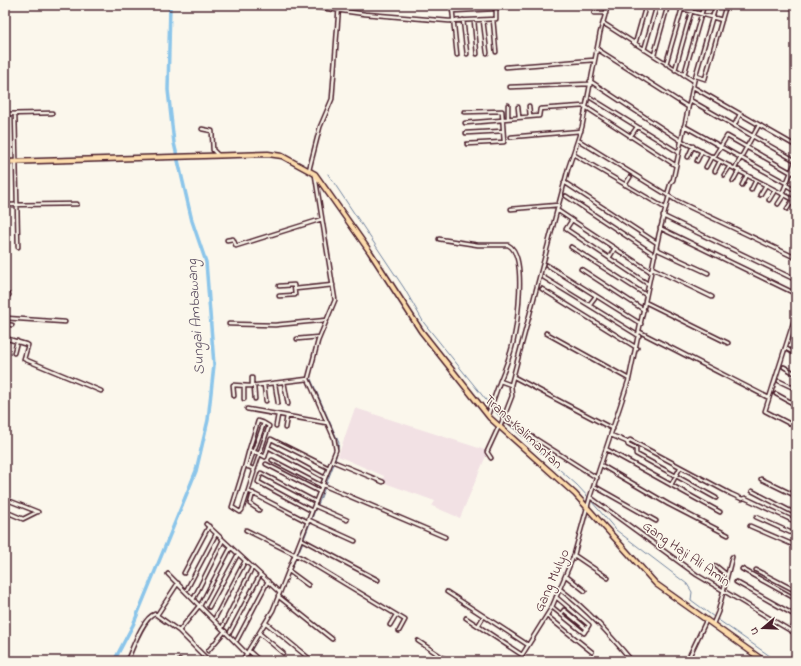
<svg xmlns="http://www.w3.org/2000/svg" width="801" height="666" viewBox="0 0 801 666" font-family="'Indie Flower',sans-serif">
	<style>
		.built { fill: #f2e1e4 }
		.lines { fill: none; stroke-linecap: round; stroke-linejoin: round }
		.stream { stroke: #71839e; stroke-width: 1 }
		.river { stroke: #8bc5ea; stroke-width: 3.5 }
		.minor-casing { stroke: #4a1f2b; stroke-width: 5.5 }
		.highway-casing { stroke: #4a1f2b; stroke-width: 7 }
		.minor { stroke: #fbf7ec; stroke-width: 2.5 }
		.highway { stroke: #fddcac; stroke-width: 4 }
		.labels { text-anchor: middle; stroke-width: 3; stroke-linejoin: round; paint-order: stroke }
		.street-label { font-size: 14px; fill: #4a1f2b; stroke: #fbf7ec }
		.water-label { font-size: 15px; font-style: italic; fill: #5e5164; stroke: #fbf7ec }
	</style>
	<rect width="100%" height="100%" fill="#fbf7ec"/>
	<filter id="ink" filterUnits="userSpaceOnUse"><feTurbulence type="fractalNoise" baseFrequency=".025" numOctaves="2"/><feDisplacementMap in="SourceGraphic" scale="8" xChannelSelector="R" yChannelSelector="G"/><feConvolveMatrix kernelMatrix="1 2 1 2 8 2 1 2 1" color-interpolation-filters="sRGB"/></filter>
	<g filter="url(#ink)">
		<path class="built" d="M355,408l133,43 -28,67 -28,-12 3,-5 -53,-19 2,-6 -46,-20z"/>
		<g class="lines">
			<path class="stream" d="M328,174l76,114 20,35 66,82
				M311,379l28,64 -4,18
				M492,408l10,11
				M506,422l71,63 12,13
				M592,502l24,28 71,54 5,8 -1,8 23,17
				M318,505l16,-41
				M304,539l12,-31
				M280,596l23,-54
				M717,619l60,42
				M251,651l21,-38
				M244,661l5,-8"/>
			<path class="river" d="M114,661l19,-36 63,-154 12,-51 6,-55 -8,-103 -14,-41 -18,-78 -6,-53 2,-85"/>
			<g class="minor-casing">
				<path id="minor" d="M299,5l66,9 84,7 47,-2v-14
					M673,6l49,14
					M452,7l5,48
					M496,7l67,-2
					M452,11l40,-2
					M594,13h12
					M493,19l3,33
					M463,20l4,34
					M474,20l3,34
					M483,20l4,33
					M603,23l91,58
					M635,44l11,-39
					M597,49l91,58
					M644,50l13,-45
					M654,55l14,-50
					M666,64l17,-59
					M506,67l88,-7
					M675,70l18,-65
					M684,75l20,-70
					M696,76l9,3 21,-74
					M590,81l90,59 116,61
					M510,87l79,-3
					M693,87l103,59
					M591,98l87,54
					M690,100l106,61
					M508,105v13
					M529,106l1,10
					M518,107l1,10
					M464,112l38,-1 2,31 -37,2
					M5,114l47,-1
					M15,114l3,133
					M503,119l36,-3 1,-7 44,-3 91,59
					M465,123l38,-3
					M684,126l102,57
					M734,126l6,-12
					M202,129l10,2 1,19 5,5
					M466,133l37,-2
					M511,137l70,-6
					M630,137l7,-10
					M578,140l99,61 119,57
					M573,154l92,54
					M688,157l5,-11
					M714,157l13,-21 63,36
					M697,161l5,-10
					M706,167l6,-11
					M735,168l24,-43
					M309,170l11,-43 12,-28 7,-94
					M715,171l5,-10
					M792,172l4,2
					M724,175l6,-9
					M733,181l6,-11
					M564,182l93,61
					M625,185l5,-8
					M742,185l5,-10
					M786,185l10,6
					M751,190l5,-10
					M782,194l14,-34
					M667,195l4,-13 2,-2 21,-99 22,-76
					M760,195l6,-10
					M566,196l89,59
					M769,200l6,-10
					M778,204l6,-9
					M5,205l72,-1
					M511,209l47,-4
					M787,209l6,-9
					M557,210l15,10
					M663,216l133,64
					M660,228l136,66
					M439,239l39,6h30c20,9 9,80 5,98 -3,13 -8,26 -13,38
					M227,240l6,-1 3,7 86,-27
					M571,247l75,48
					M656,249l52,24
					M609,258l6,-10
					M547,265l94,59
					M652,268l60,29
					M581,269l63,41
					M543,277l96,59
					M648,284l-82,-55 6,-9 79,52
					M279,286l15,-1 1,10 -16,1
					M295,289l38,-4
					M542,289l95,59
					M5,294l4,1
					M645,302l83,41
					M589,305l7,-9
					M796,314l-31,97 31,16
					M5,318l60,4
					M5,324l7,1
					M229,324l46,1 52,-5
					M640,332l129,66
					M546,333l83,46
					M5,338l23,7 -4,14 77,32
					M297,339l22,-2
					M785,348l9,5
					M14,353l3,-12
					M784,367l12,7
					M514,377l99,52
					M252,378v8
					M779,381l17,8
					M284,382l4,22
					M275,384l3,19
					M264,385l2,16
					M254,386l1,13
					M244,387v12
					M776,394l20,11
					M234,396l-1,-11 16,1 59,-7
					M247,409l80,14
					M488,415l12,-34 11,4
					M505,422l1,-2 91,58
					M276,426l2,-11
					M500,427l12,-31 -1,-11 57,-216 14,-42 18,-94 8,-28
					M285,428l2,-12
					M611,435l16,7 1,3 8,4v5l80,44
					M627,442l3,-2 101,54 11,5 3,-1 51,24
					M606,449l114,63
					M491,458l-4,-6 12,-26
					M272,460l50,26
					M332,461l51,21
					M266,464l54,28
					M245,465l8,4 1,3 -12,38 -2,2 -8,-5z
					M245,465l4,-15
					M601,465l67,39 60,31
					M248,467l16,-44 -6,-2 -9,29c6,2 11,4 16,7l3,-10
					M254,470l15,-44 -5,-3
					M325,478l-57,-31 3,-8 58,29
					M761,479l35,17
					M323,485l122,52
					M671,485l9,-17
					M594,486l62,35
					M248,491l60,31
					M752,491l44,23
					M253,493l-3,11 9,6
					M590,497l107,78 99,59
					M5,499l33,13
					M315,506l32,14
					M312,511l-54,-29 3,-9 55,29
					M9,513l14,6 14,-7
					M756,517l40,18
					M309,520l46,21
					M206,524l73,68
					M750,526l46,20
					M246,530l58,29 101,61 -6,11
					M301,539l77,41
					M574,555l34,23
					M716,566l11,9
					M742,569l54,30
					M756,570l40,21
					M289,571l19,14
					M184,573l25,-47
					M168,574l79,80
					M566,576l19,15
					M736,582l60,34
					M187,589l29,-55
					M560,589c28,21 50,46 72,72
					M447,592l81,53
					M278,596l54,43
					M194,598l29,-58
					M200,606l31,-59
					M209,607l29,-53
					M552,607l32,26 5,-8 -33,-28
					M561,614l3,-4 23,19
					M157,615l21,-32
					M547,616l45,36
					M215,618l30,-57
					M466,618l56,37 30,-48 22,-52 16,-58 39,-118 30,-145 10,-38
					M266,623l45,37
					M713,624l5,-12 14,-55
					M390,625l6,-10
					M478,626l6,-10
					M222,628l30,-60
					M179,631l20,-25
					M791,631l5,-9
					M230,632l30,-57
					M259,633l24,20
					M237,640l31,-59
					M418,641l30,20
					M208,651l17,-20
					M249,651l11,10
					M180,660l1,1
					M127,661c5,-11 16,-44 28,-47l24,17 30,30
					M242,661l31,-51 63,-160 -2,-12 -26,-59 10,-38 17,-41 -20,-125
					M687,661l19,-40"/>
			</g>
			<g class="highway-casing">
				<path id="highway" d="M5,162l263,-8 14,2 33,18 55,78 51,79 69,87 85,76 81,90 108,77"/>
			</g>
			<use href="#minor" class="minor"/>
			<use href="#highway" class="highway"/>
		</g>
	</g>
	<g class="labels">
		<g class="street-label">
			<text transform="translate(524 431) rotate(43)" y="5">Trans Kalimantan</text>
			<text transform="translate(687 553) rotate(35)" y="5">Gang Haji Ali Amin</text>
			<text transform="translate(551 580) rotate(-66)" y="5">Gang Mulyo</text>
		</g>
		<g class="water-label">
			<text transform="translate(195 317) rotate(-94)" y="5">Sungai Ambawang</text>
		</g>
	</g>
	<rect width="801" height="666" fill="none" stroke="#fbf7ec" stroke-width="20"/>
	<rect x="10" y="10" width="781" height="646" fill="none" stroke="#4a1f2b" stroke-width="1.5" filter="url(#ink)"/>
	<g transform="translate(763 628) rotate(251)" stroke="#fbf7ec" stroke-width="3" paint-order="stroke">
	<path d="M0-3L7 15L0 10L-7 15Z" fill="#4a1f2b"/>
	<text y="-6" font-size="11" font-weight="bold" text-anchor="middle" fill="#4a1f2b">U</text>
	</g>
</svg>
